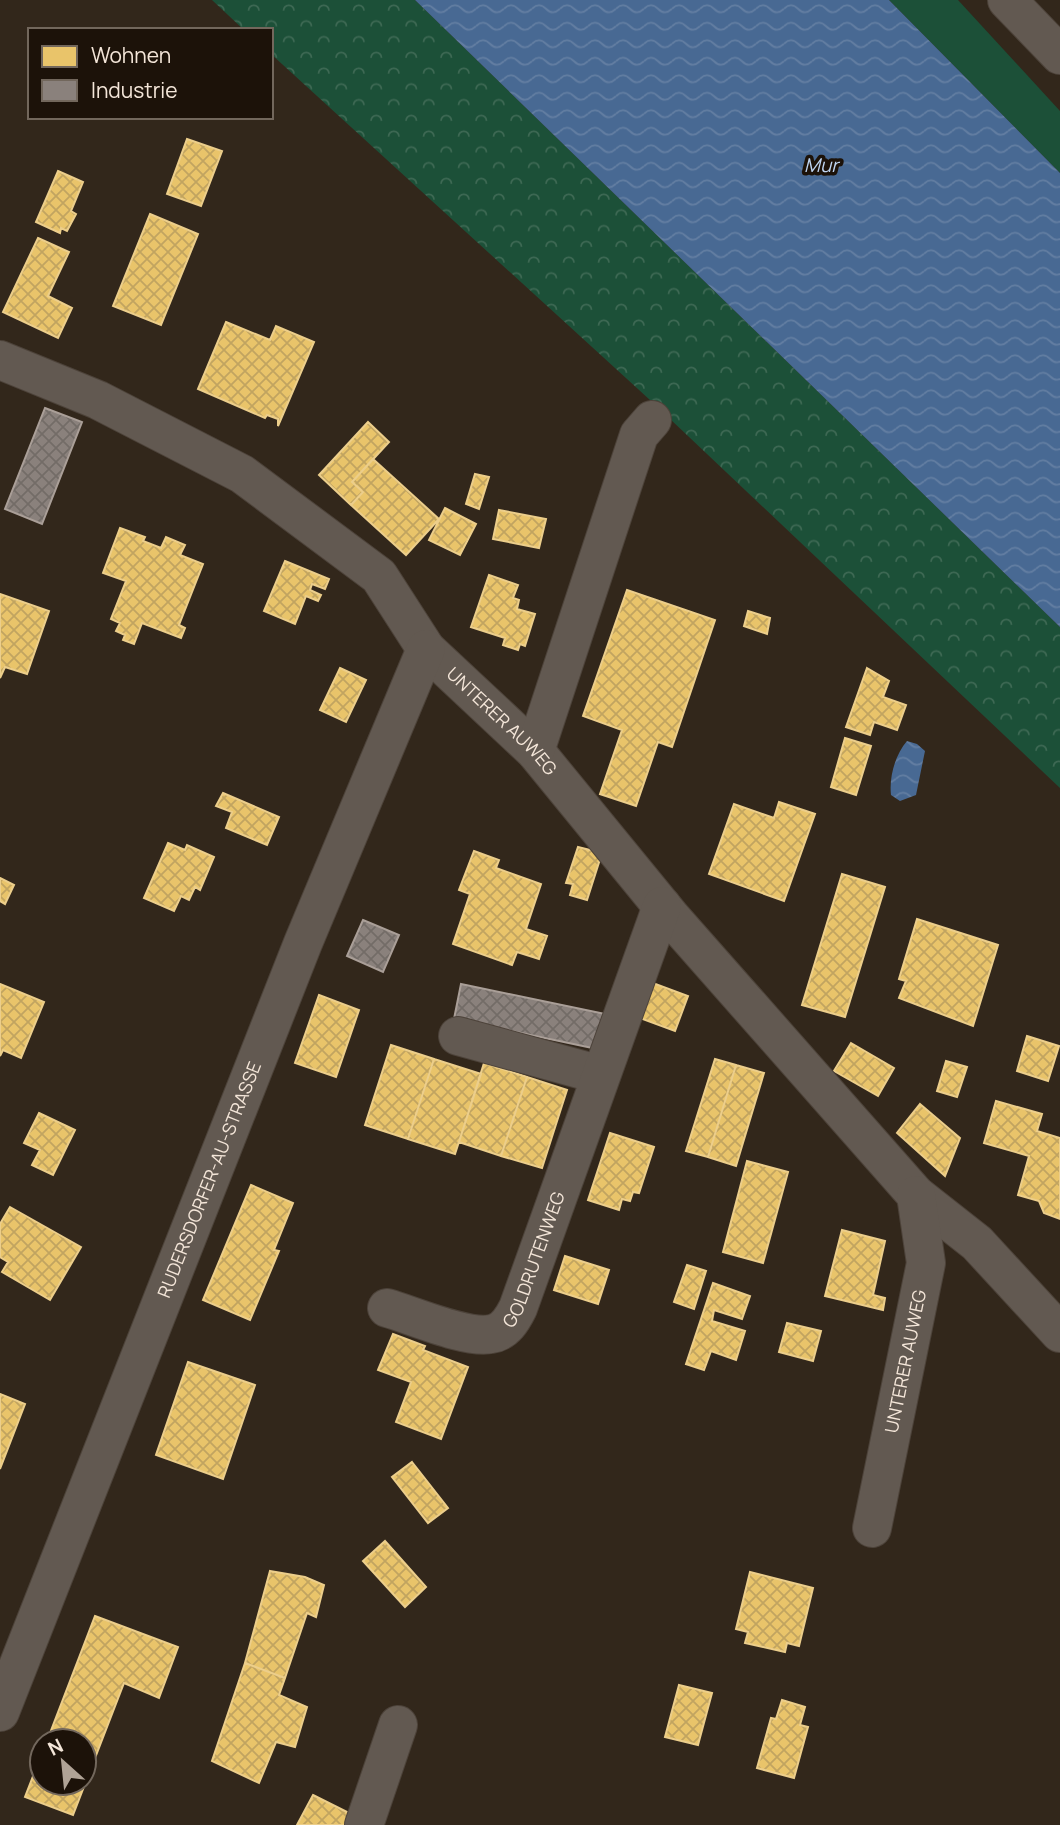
<svg xmlns="http://www.w3.org/2000/svg" width="1060" height="1825" viewBox="0 0 1060 1825" font-family="Manrope,sans-serif">
	<style>
		.green { fill: #1c5038 }
		.forest { fill: url(#forest-crowns) }
		.water { fill: url(#water-waves) }
		.homes { fill: url(#homes-cross-hatch); stroke: #ecce8b; stroke-width: 2 }
		.industry { fill: url(#industry-cross-hatch); stroke: #aa9f98; stroke-width: 2 }
		.lines { fill: none; stroke-linecap: round; stroke-linejoin: round }
		.minor-casing { stroke: #4d433a; stroke-width: 40 }
		.tertiary-casing { stroke: #4d433a; stroke-width: 40 }
		.minor { stroke: #625951; stroke-width: 38 }
		.tertiary { stroke: #625951; stroke-width: 38 }
		.labels { text-anchor: middle; stroke-width: 7; stroke-linejoin: round; paint-order: stroke }
		.street-label { font-size: 18px; fill: #f4e6d9; stroke: #1c1209 }
		.water-label { font-size: 19px; font-style: italic; fill: #bfd5f2; stroke: #1c1209 }
	</style>
	<defs>
		<pattern id="forest-crowns" width="20" height="18" patternUnits="userSpaceOnUse" patternTransform="scale(1.75)"><rect width="20" height="18" fill="#1c5038"/><path d="M2 6a3 3 0 1 1 6 0M12 15a3 3 0 1 1 6 0" fill="none" stroke="#3e6954"/></pattern>
		<pattern id="water-waves" width="16" height="10" patternUnits="userSpaceOnUse" patternTransform="scale(1.75)"><rect width="16" height="10" fill="#486993"/><path d="M0 5q4-4 8 0t8 0" fill="none" stroke="#637ea2"/></pattern>
		<pattern id="homes-cross-hatch" width="8" height="8" patternUnits="userSpaceOnUse" patternTransform="scale(1.75)"><rect width="8" height="8" fill="#e9c46a"/><path d="M0 0l8 8M0 8l8-8" fill="none" stroke="#c1a460"/></pattern>
		<pattern id="industry-cross-hatch" width="8" height="8" patternUnits="userSpaceOnUse" patternTransform="scale(1.75)"><rect width="8" height="8" fill="#8a817c"/><path d="M0 0l8 8M0 8l8-8" fill="none" stroke="#736c67"/></pattern>
	</defs>
	<rect width="100%" height="100%" fill="#32271b"/>
	<path class="green" d="M889,0h69l102,111v62z"/>
	<path class="forest" d="M212,0h203l645,627v161l-410,-388 -379,-346v-24h-27z"/>
	<path class="water" d="M415,0h474l171,173v454z
		M907,741l10,3 8,7 -9,44 -16,6 -9,-6c-2,-18 4,-40 16,-54z"/>
	<path class="homes" d="M187,139l35,12 -21,55 -34,-12z
		M58,171l25,11 -12,29 5,3 -9,17 -6,-3 -1,5 -24,-11z
		M150,214l48,20 -37,91 -48,-19z
		M38,238l31,14 -21,44 24,12 -14,30 -55,-26z
		M226,322l44,18 6,-14 38,16 -36,84v-7l-11,-4 -2,3 -67,-29z
		M368,422l21,20 -37,40 11,10 -12,13 -32,-30z
		M373,459l66,60 -33,36 -55,-50 12,-13 -11,-10z
		M475,474l14,3 -10,32 -13,-5z
		M445,508l31,16 -16,31 -31,-15z
		M499,510l47,9 -7,29 -46,-9z
		M120,528l25,9 -2,4 18,7 5,-11 19,8 -5,10 23,9 -24,61 6,3 -4,10 -39,-15 -8,21 -11,-4 2,-5 -9,-4 4,-8 -9,-4 15,-38 -23,-8z
		M285,561l44,18 -4,10 -13,-5 -2,6 11,5 -3,6 -12,-5 -11,28 -31,-13z
		M489,575l29,10 -5,13 6,2 -2,9 18,5 -10,32 -5,-2 -2,6 -15,-5 2,-7 -34,-11z
		M627,590l88,30 -43,127 -14,-5 -22,64 -36,-12 22,-64 -39,-14z
		M0,594l49,17 -22,63 -22,-7 -5,11z
		M748,611l22,7 -3,16 -23,-8z
		M340,668l26,12 -20,42 -26,-12z
		M867,668l22,13 -6,16 23,8 -9,25 -23,-8 -4,13 -24,-8z
		M845,738l26,8 -15,49 -25,-8z
		M223,793l56,24 -12,28 -41,-17 6,-16 -16,-6z
		M779,802l36,12 -31,87 -75,-27 25,-70 40,14z
		M168,843l17,7 2,-5 27,12 -14,33 -5,-3 -6,13 -8,-4 -7,15 -30,-13z
		M578,847l24,6 -15,47 -17,-5 3,-11 -7,-1z
		M474,851l25,9 -3,8 45,16 -15,45 21,7 -8,23 -22,-7 -5,13 -59,-21 17,-50 -11,-4z
		M842,874l43,13 -40,130 -43,-12z
		M0,878l14,7 -9,19 -5,-3z
		M917,919l81,26 -25,81 -74,-28 7,-17 -7,-2z
		M650,982l38,14 -13,35 -38,-14z
		M0,984l44,18 -23,56 -18,-8 -3,6z
		M319,995l40,15 -23,67 -41,-14z
		M1027,1036l32,10 -11,35 -31,-10z
		M851,1043l43,25 -16,28 -44,-25z
		M391,1045l43,14 -26,80 -43,-14z
		M434,1059l47,15 -26,80 -47,-15z
		M715,1059l21,6 -28,92 -22,-6z
		M946,1061l21,6 -10,30 -20,-6z
		M484,1063l43,14 -26,79 -42,-14z
		M736,1065l28,8 -28,93 -28,-9z
		M527,1077l40,13 -25,78 -41,-12z
		M996,1101l46,13 -5,17 23,7v81l-16,-6 -5,-12 -21,-6 11,-39 -45,-13z
		M920,1104l40,34 -15,38 -48,-43z
		M39,1113l36,17 -22,45 -21,-10 8,-15 -16,-7z
		M610,1133l44,14 -15,46 -6,-1 -3,9 -8,-2 -3,11 -31,-10z
		M747,1161l41,11 -25,91 -40,-11z
		M251,1185l42,18 -19,47 5,1 -29,69 -47,-20z
		M10,1207l71,40 -31,53 -48,-28 6,-10 -8,-5v-33z
		M842,1230l43,11 -12,54 12,3 -2,12 -58,-14z
		M565,1256l44,14 -11,34 -44,-14z
		M687,1265l19,6 -12,38 -20,-7z
		M713,1283l37,13 -8,23 -28,-9 -2,11 33,10 -9,29 -25,-9 -7,19 -18,-6z
		M787,1323l34,8 -8,30 -34,-9z
		M393,1334l32,12 -2,4 45,17 -27,72 -45,-17 15,-40 -33,-12z
		M188,1362l67,23 -32,94 -67,-24z
		M0,1394l25,10 -25,65z
		M412,1462l36,46 -20,15 -36,-46z
		M385,1541l41,46 -21,20 -42,-46z
		M270,1571l35,6 19,8 -8,32 -9,-4 -22,65 -40,-15z
		M750,1572l63,16 -14,58 -12,-3 -2,9 -40,-9 3,-11 -12,-3z
		M95,1616l83,31 -19,51 -35,-15 -51,132 -48,-18 17,-44v30h42v-42h-37z
		M245,1663l40,15 -6,17 28,12 -12,40 -19,-5 -17,41 -47,-22z
		M679,1685l33,8 -14,52 -33,-8z
		M782,1700l23,7 -5,18 8,2 -14,51 -37,-10 14,-50 5,1z
		M313,1795l38,19 -6,11h-48z"/>
	<path class="industry" d="M45,408l37,14 -40,102 -37,-15z
		M363,920l36,15 -16,37 -36,-16z
		M461,984l149,31 -8,35 -148,-31z"/>
	<g class="lines">
		<g class="minor-casing">
			<g id="minor">
				<path id="s1" d="M0,360l98,40 144,74 137,102 47,73 109,102 135,165 246,279 61,48 83,90"/>
				<path d="M535,751l104,-316 13,-15"/>
				<path d="M458,1036l143,39"/>
				<path id="s2" d="M387,1308c25,7 79,31 104,26 14,-2 21,-14 27,-26l144,-402"/>
				<path id="s3" d="M872,1528l54,-265 -10,-68"/>
				<path id="s4" d="M0,1712l303,-769 123,-294"/>
				<path d="M364,1825l34,-100"/>
			</g>
		</g>
		<g class="tertiary-casing">
			<path id="tertiary" d="M1007,0l53,55"/>
		</g>
		<use href="#minor" class="minor"/>
		<use href="#tertiary" class="tertiary"/>
	</g>
	<g class="labels">
		<g class="street-label">
			<text dy="6" stroke="none"><textPath href="#s1" startOffset="630">UNTERER AUWEG</textPath></text>
			<text dy="6" stroke="none"><textPath href="#s4" startOffset="572">RUDERSDORFER-AU-STRASSE</textPath></text>
			<text dy="6" stroke="none"><textPath href="#s2" startOffset="198">GOLDRUTENWEG</textPath></text>
			<text dy="6" stroke="none"><textPath href="#s3" startOffset="170">UNTERER AUWEG</textPath></text>
		</g>
		<g class="water-label">
			<text x="821" y="172">Mur</text>
		</g>
	</g>
	<rect x="28" y="28" width="245" height="91" fill="#1c1209" stroke="#72675c" stroke-width="2"/>
	<rect x="42" y="46" width="35" height="21" fill="#e9c46a" stroke="#72675c" stroke-width="2"/>
	<text x="91" y="63" font-size="21" fill="#f4e6d9">Wohnen</text>
	<rect x="42" y="80" width="35" height="21" fill="#8a817c" stroke="#72675c" stroke-width="2"/>
	<text x="91" y="98" font-size="21" fill="#f4e6d9">Industrie</text>
	<g transform="translate(63 1762) rotate(333)"><circle r="33" fill="#1c1209" stroke="#72675c" stroke-width="2"/>
	<path d="M0-5L12 26L0 18L-12 26Z" fill="#b0a396"/>
	<text y="-10" font-size="19" font-weight="bold" text-anchor="middle" fill="#f4e6d9">N</text>
	</g>
</svg>
